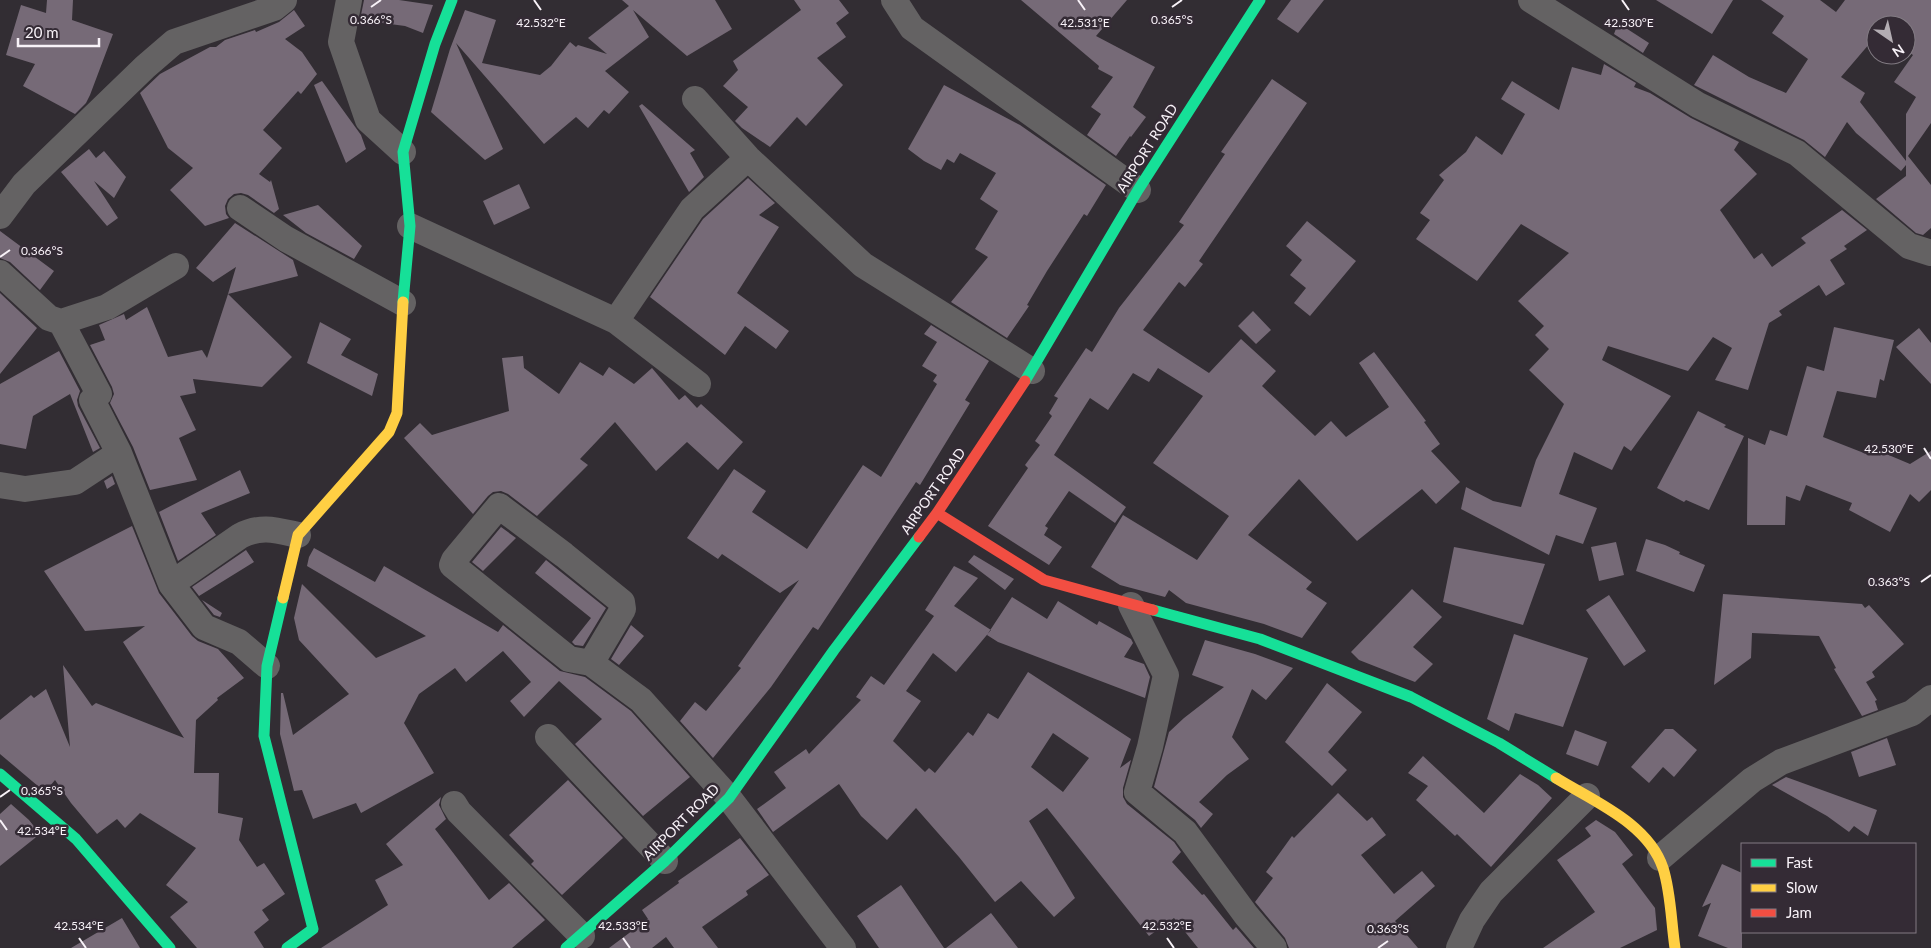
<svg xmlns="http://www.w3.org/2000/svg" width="1931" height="948" viewBox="0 0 1931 948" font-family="Lato,sans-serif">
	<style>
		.building { fill: #766a77; fill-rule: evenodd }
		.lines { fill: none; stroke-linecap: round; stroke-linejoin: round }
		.street { stroke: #646263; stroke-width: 26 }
		.fast { stroke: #16e098; stroke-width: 11 }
		.slow { stroke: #ffcf43; stroke-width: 11 }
		.jam { stroke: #f24e42; stroke-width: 11 }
		.ticks { fill: none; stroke: #f8f2f8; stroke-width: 2 }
		.labels { text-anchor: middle; stroke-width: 5; stroke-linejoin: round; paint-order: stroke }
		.street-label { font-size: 14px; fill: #f8f2f8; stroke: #342b35 }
		.ticks-label { font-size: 12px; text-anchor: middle; fill: #f8f2f8; stroke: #342b35; stroke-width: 5; stroke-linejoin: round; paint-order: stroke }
	</style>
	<rect width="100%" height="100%" fill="#322d33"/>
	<path class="building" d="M47,0h26l-1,20 41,14 -23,61 -4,8 -11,11 -52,-28 12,-22 -29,-9 15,-50 25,8z
		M364,0h35l34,5 -10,28 -18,-7 -45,-6z
		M622,0h93l17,29 -45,27 -54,-46 16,27 -44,34 24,21 -20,22 -5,-4 -16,18 -12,-11 -32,27 -88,-101 47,106 -18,11 -54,-48 19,-63 15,-39 31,10 -14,43 58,12 11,-9 19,-24 6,5 2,-2 29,9 -19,-16 41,-32z
		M794,0h45l10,13 -13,10 10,14 -29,21 26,27 -37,41 -9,-9 -27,30 -28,-19 -7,-7 13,-14 -25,-21 15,-16 -5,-9 68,-51z
		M1021,0h106l-31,36 59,31 -22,40 13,10 -15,20 -1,-1 -14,20 -29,-21 14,-21 -10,-7 22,-30 -15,-8 1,-3z
		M1291,0h33l-26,33 -21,-14z
		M1656,0h77l-21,34z
		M1761,0h59l16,12 9,-12h86v123l-23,33 23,29v43l-8,7 -7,-2 -40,-34 30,-23v-11l-5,6 -45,-38 -9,-11 -22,35 -21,-17 -110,-55 19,-30 36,22 37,16 22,-34 -36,-26 12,-17zM1876,25h30v25l7,5 -19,27 22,15 -10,17v47l-46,-59 5,-9 -24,-16 35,-41z
		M294,10l11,16 -20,13 17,13 15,22 -16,20 -3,-3 -35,39 19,18 -23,26 11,8 1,-2 8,29 -5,4 -26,-18 -7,-2 -7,1 -6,5 -3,7 1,8 3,4 -24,8 -35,-36 23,-22 -25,-20 -28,-55 20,-19 50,-27h6l9,-7 30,-10 1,2 23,-10z
		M1618,23l31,20 -6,10 -29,-19z
		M1604,64l32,19 -2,4 16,6 41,25 48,24 -5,8 23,24 -37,36 34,49 8,-6 10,14 34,-24 -5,-5 41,-28 25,20 -23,16 3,3 -17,11 15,24 -19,12 -7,-11 -40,26 3,4 -13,8 -21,67 -33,-10 17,-32 -19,-11 -25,34 -80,-25 -6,14 69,36 -40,55 -7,-5 -12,24 -38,-18 -15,42 38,14 -14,36 -27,-9 -7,20 -88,-46 5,-22 27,14 28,6 15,-47 28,-56 -35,-34 20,-21 -14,-14 9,-9 -26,-25 51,-48 -48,-29 -44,57 -61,-42 14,-19 -10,-7 24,-33 -5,-5 27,-23 10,-16 26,19 23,-41 -24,-15 11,-18 47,29 13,-43 29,8z
		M1272,79l35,24 -108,158 4,3 -18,23 -6,-5 -36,48 66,43 32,-34 35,32 -14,15 53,50 16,-15 15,16 43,-30 -30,-44 15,-11 52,69 -2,1 16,22 -9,7 29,31 -24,22 -14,-15 -65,52 -58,-62 -51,56 64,47 -6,7 21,14 -25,35 -38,-14 -78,-21 -17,-13 -4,7 -45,-12 -29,-18 32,-52 74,45 32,-44 -76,-53 50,-67 -45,-28 -9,14 -16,-9 -25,37 -18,-12 -36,57 72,52 -11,16 -46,-32 -24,35 3,2 -4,7 18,12 -13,18 -61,-39 40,-58 -3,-3 15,-20 -5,-4 17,-25 -3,-3 9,-15 -4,-2 32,-48 6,4 27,-44 65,-83 -5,-3 46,-68 -4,-2z
		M322,81l39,54 5,14 -20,14 -32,-78z
		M944,85l76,40 86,60 -19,31 -3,-2 -37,57 -20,34 2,1 -22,32 -56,-36 37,-45 -13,-8 23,-38 -18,-12 16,-26 -36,-20 -6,10 -7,-4 -6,11 -17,-9 -16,-12z
		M642,104l53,46 -5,3 14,24 -15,15 -50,-86z
		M89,149l7,9 8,-7 22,26 -12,21 -20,-17 24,37 -11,8 -46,-54z
		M748,178l27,25 -16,12 20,12 -42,66 52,38 -13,18 -31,-23 -20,29 -75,-58 53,-78z
		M519,184l11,24 -36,17 -11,-24z
		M318,205l44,41 -8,13 -48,-26 -23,-18z
		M1307,221l49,40 -46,55 -16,-13 12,-15 -16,-13 12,-15 -16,-14z
		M235,223l58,37 5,16 -70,18 8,-27 -23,15 -17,-14z
		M0,231l54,40 -14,19 -30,-28 -10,-4z
		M0,293l37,35 -37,46z
		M228,294l64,63 -30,30 -69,-8 3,14 -16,3 16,34 -17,8 18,42 -47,10 -17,-43 -23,-44 4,-9 -2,-7 -22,-42 15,-5 -6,-15 25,-11 2,6 21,-13 21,50 34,-7 5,8z
		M1253,311l18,19 -15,14 -18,-18z
		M320,322l31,17 -10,16 37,19 -6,22 -65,-33z
		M931,325l58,36 -24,39 5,3 -50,82 -4,-3 -98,148 -5,-3 -42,60 -58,71 -33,-37 15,-19 11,9 35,-43 -3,-2 61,-86 -19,13 -58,-39 -4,5 -31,-21 47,-69 32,22 -14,21 55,37 56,-84 18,12 56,-93 -4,-3 4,-6 -15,-9 15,-24 -13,-8z
		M1834,327l60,13 -10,41 -4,-2 -4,19 -39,-7 -14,46 46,18 3,-7 38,16 21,-13v39l-12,12 -9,-8 -20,38 -41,-22 3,-7 -46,-18 -6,16 -14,-5 -1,29h-38l1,-87 17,7 5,-15 17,6 20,-70 17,5z
		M1919,328l12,15v41l-35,-37z
		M59,351l21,40 -3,9 1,6 22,42 -7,4 -23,-58 -37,22 -7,33 -26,-5v-60z
		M523,356l1,12 35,26 21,-32 23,14 6,-9 25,17 18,-16 27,32 6,-5 12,13 4,-4 42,38 -25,28 -31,-28 -31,29 -41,-49 -35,37 8,6 -51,51 -29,-22 -7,-3 -8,1 -5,4 -15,18 -69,-76 16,-15 12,12 77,-24 -7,-53z
		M1698,411l28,14 -2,2 20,9 -35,74 -23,-10 -2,2 -27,-14z
		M240,470l10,23 -49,20 15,22 -38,26 -19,-49z
		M112,476l3,8 -8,5 -3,-8z
		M132,526l27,67 33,43 6,5 20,8 26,29 -27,20 1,2 -22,20 -2,53h25l-1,40 25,5 -4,22 18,27 7,-4 21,31 -23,16 7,10 -15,12 10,16h-67l-27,-31 18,-15 -22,-17 30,-37 -56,-35 -15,15 -8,-9 -20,15 -26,-31 -16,-23 -10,12 -45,-38v-34l31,-25 3,3 12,-9 24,58 -7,-82 29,41 4,-3 88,35 -61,-96 22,-16 -60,5 -41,-60z
		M501,527l15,11 -33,33 -11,-9z
		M1646,539l19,6 15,7 -1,2 26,11 -11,27 -58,-21z
		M1616,542l8,33 -25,6 -8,-34z
		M1454,547l91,17 -22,61 -80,-23z
		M314,548l61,34 9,-16 114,66 5,-7 57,46 25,6 46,34 59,66 -47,39 -68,-72 27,-25 -43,-38 -35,36 -14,-16 21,-19 -28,-31 -37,31 -11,-14 -36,26 -15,29 30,50 -73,40 -5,-10 -43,16 -11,-29 -8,1 -14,-57 1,-41h2l10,42 56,-41 -50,-54 -5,-22 8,-34 74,74 50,-22 -119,-70 2,-9z
		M246,550l8,12 -55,34 -7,-9z
		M974,555l40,24 -9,11 -37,-28z
		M546,560l60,48 -23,38 -8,-1 -3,-3 19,-24 -56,-45z
		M954,566l24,12 -24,28 37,24 -35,42 -23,-19 -27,38 15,10 -28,40 32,31 4,-4 6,5 33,-41 5,4 15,-23 10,6 30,-47 103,67 -11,29 11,-8 -8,28v9l4,7 47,38 7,10 -9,10 30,33 2,-1 29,36 3,-3 18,21h-56l-24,-30 -25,18 -102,-128 -18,13 46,77 -21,19 -33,-36 -26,21 -36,-45 -43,-49 -29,32 -26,-24 -22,-32 -66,48 -16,-23 29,-21 -12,-16 32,-23 3,5 52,-54 -5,-3 15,-21 13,9 50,-69 -9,-6zM1053,733l36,25 -26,34 -32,-25z
		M1412,589l30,28 -29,30 20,17 -18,18 -56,-22 -8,-8z
		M1723,594l139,10 3,4 4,-3 35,39 -32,28 3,5 -9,5 11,18 -2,1 3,9 -16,6 -28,-47 2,-1 -17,-32 -67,-3 -1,25 -37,27z
		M1609,595l37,56 -22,15 -38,-56z
		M1012,597l35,22 11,-18 39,24 2,-4 32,18 2,4 -9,14 20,7 6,13 -5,21 -147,-56 -11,-7z
		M202,600l20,13 -2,4 -6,-2z
		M631,625l13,11 -25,29 -8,-6z
		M1514,634l74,24 -25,69 -48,-14 -6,18 -22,-12z
		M1205,640l50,14 38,14 -27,32 -14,-11 -20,48 17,22 -22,16 -28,27 14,12 -12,14 -6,-8 -41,-33 15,-55 15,-14 40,-31 -32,-12z
		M1327,683l35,29 -34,40 19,18 -15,16 -47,-44z
		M1665,729h8l24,21 -23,27 -11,-10 -14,16 -18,-16z
		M1575,730l32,12 -9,24 -32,-12z
		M1887,738l9,27 -37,12 -8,-25z
		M1423,756l61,57 36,-39 18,11 14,13 -61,69 -34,-33 -2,2 -39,-36 12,-14 -20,-13z
		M1786,777l91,33 -9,26 -14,-10 -5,6 -22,-16 -55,-31z
		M568,780l55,58 -61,57 -31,-31 3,-3 -25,-26z
		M1338,793l29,28 5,-4 14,18 -25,20 33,39 28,-23 13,15 -40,35 23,27h-129l-4,-10 -30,-36 18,-24 -7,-6 26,-36 2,2z
		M441,797l-2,8 7,14 -11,10 54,71 20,-17 36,37 -33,28h-191l67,-43 -13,-25 28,-15 -17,-21z
		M11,804l18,16 11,14 -40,32v-52z
		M1596,820l19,12 18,23 -11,9 33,44 2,22 -37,18h-77l52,-36 -38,-52 34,-24 -6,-8z
		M740,838l29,37 -23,16 2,4 -46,32 16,21h-44l-8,-11 -14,11h-43l39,-29 -6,-9 37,-27 -1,-2z
		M1722,864l20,9v75h-14l-30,-12 13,-33 -9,4z
		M901,885l43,63h-65l-22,-32z
		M991,913l27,35h-72z
		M122,918l18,30h-69z"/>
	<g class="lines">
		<path class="street" d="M349,0l-8,42 27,78 35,32
			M894,0l18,28 226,162
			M1531,0l167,105 99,48 112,93 22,7
			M695,99l53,59 115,107 169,106
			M240,208l46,31 117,64
			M0,216l24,-32 121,-117 29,-25 100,-34 10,-8
			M410,226l206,95 82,63
			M0,273l49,45 12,4 46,-15 69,-41
			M616,321l76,-112 56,-51
			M61,322l38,72 -7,6 27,53 52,131 33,43 35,15 28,24
			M0,485l25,4 50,-7 44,-29
			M171,584l69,-48c21,-11 36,-6 58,-1
			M1131,605l35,70 -16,72 -13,45 48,40 61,83 28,33
			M591,663l32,-54 -1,-7 -58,-47 -65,-49 -45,54 -2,5 117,94 22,4 50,37 88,98 114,150
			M548,737l117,124
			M454,804l5,8 123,124
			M1660,858l92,-78 29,-18 131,-49 19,-15
			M1459,948l13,-28 19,-28 96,-96"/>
		<path class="fast" d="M403,302l7,-76 -7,-74 32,-108 17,-44
			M1025,381l113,-191 122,-190
			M283,598l-16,68 -3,70 49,193 -26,19
			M1153,610l107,29 151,58 88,46 57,35
			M0,774l76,65 94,109
			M566,948l99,-87 64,-63 105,-148 85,-113"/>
		<path class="slow" d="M283,598l15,-63 91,-103 8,-19 6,-111
			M1556,778c37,23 92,45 107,90 8,25 8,53 12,80"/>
		<path class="jam" d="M937,513l107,67 109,30
			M919,537l18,-24 88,-132"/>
	</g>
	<path class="ticks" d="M534,0l7,10M1078,0l7,10M1622,0l7,10M371,7l10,-7M1172,7l10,-7M0,257l10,-7M1924,448l7,11M1921,582l10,-7M0,797l10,-7M0,820l7,10M79,938l7,10M623,938l7,10M1167,938l7,10M1378,948l10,-7"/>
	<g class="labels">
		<g class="street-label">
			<text transform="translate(1147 148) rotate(-58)" y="5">AIRPORT ROAD</text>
			<text transform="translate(933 491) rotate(-55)" y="5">AIRPORT ROAD</text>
			<text transform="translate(681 822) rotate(-45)" y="5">AIRPORT ROAD</text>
		</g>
	</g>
	<g class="ticks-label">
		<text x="371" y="24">0.366°S</text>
		<text x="1172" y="24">0.365°S</text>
		<text x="541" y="27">42.532°E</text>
		<text x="1085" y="27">42.531°E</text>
		<text x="1629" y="27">42.530°E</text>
		<text x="42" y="255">0.366°S</text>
		<text x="1889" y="453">42.530°E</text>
		<text x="1889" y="586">0.363°S</text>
		<text x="42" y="795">0.365°S</text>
		<text x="42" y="835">42.534°E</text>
		<text x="79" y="930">42.534°E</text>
		<text x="623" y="930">42.533°E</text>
		<text x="1167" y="930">42.532°E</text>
		<text x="1388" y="933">0.363°S</text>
	</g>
	<rect x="1741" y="843" width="175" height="90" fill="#342b35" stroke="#827b83"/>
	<rect x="1751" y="859" width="25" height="8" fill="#16e098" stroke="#827b83"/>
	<text x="1786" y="868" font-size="15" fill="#f8f2f8">Fast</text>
	<rect x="1751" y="884" width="25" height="8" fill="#ffcf43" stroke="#827b83"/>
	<text x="1786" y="893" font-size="15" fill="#f8f2f8">Slow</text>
	<rect x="1751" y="909" width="25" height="8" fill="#f24e42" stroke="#827b83"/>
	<text x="1786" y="918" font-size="15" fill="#f8f2f8">Jam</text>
	<g transform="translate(1891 40) rotate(146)"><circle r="24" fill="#342b35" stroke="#827b83"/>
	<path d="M0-4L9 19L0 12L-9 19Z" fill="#b3adb3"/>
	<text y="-8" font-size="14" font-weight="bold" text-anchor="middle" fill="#f8f2f8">N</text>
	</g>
	<path d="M18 38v8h81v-8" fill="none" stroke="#f8f2f8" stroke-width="2.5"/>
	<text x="25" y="38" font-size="15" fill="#f8f2f8" stroke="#342b35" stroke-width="4" paint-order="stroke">20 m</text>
</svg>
